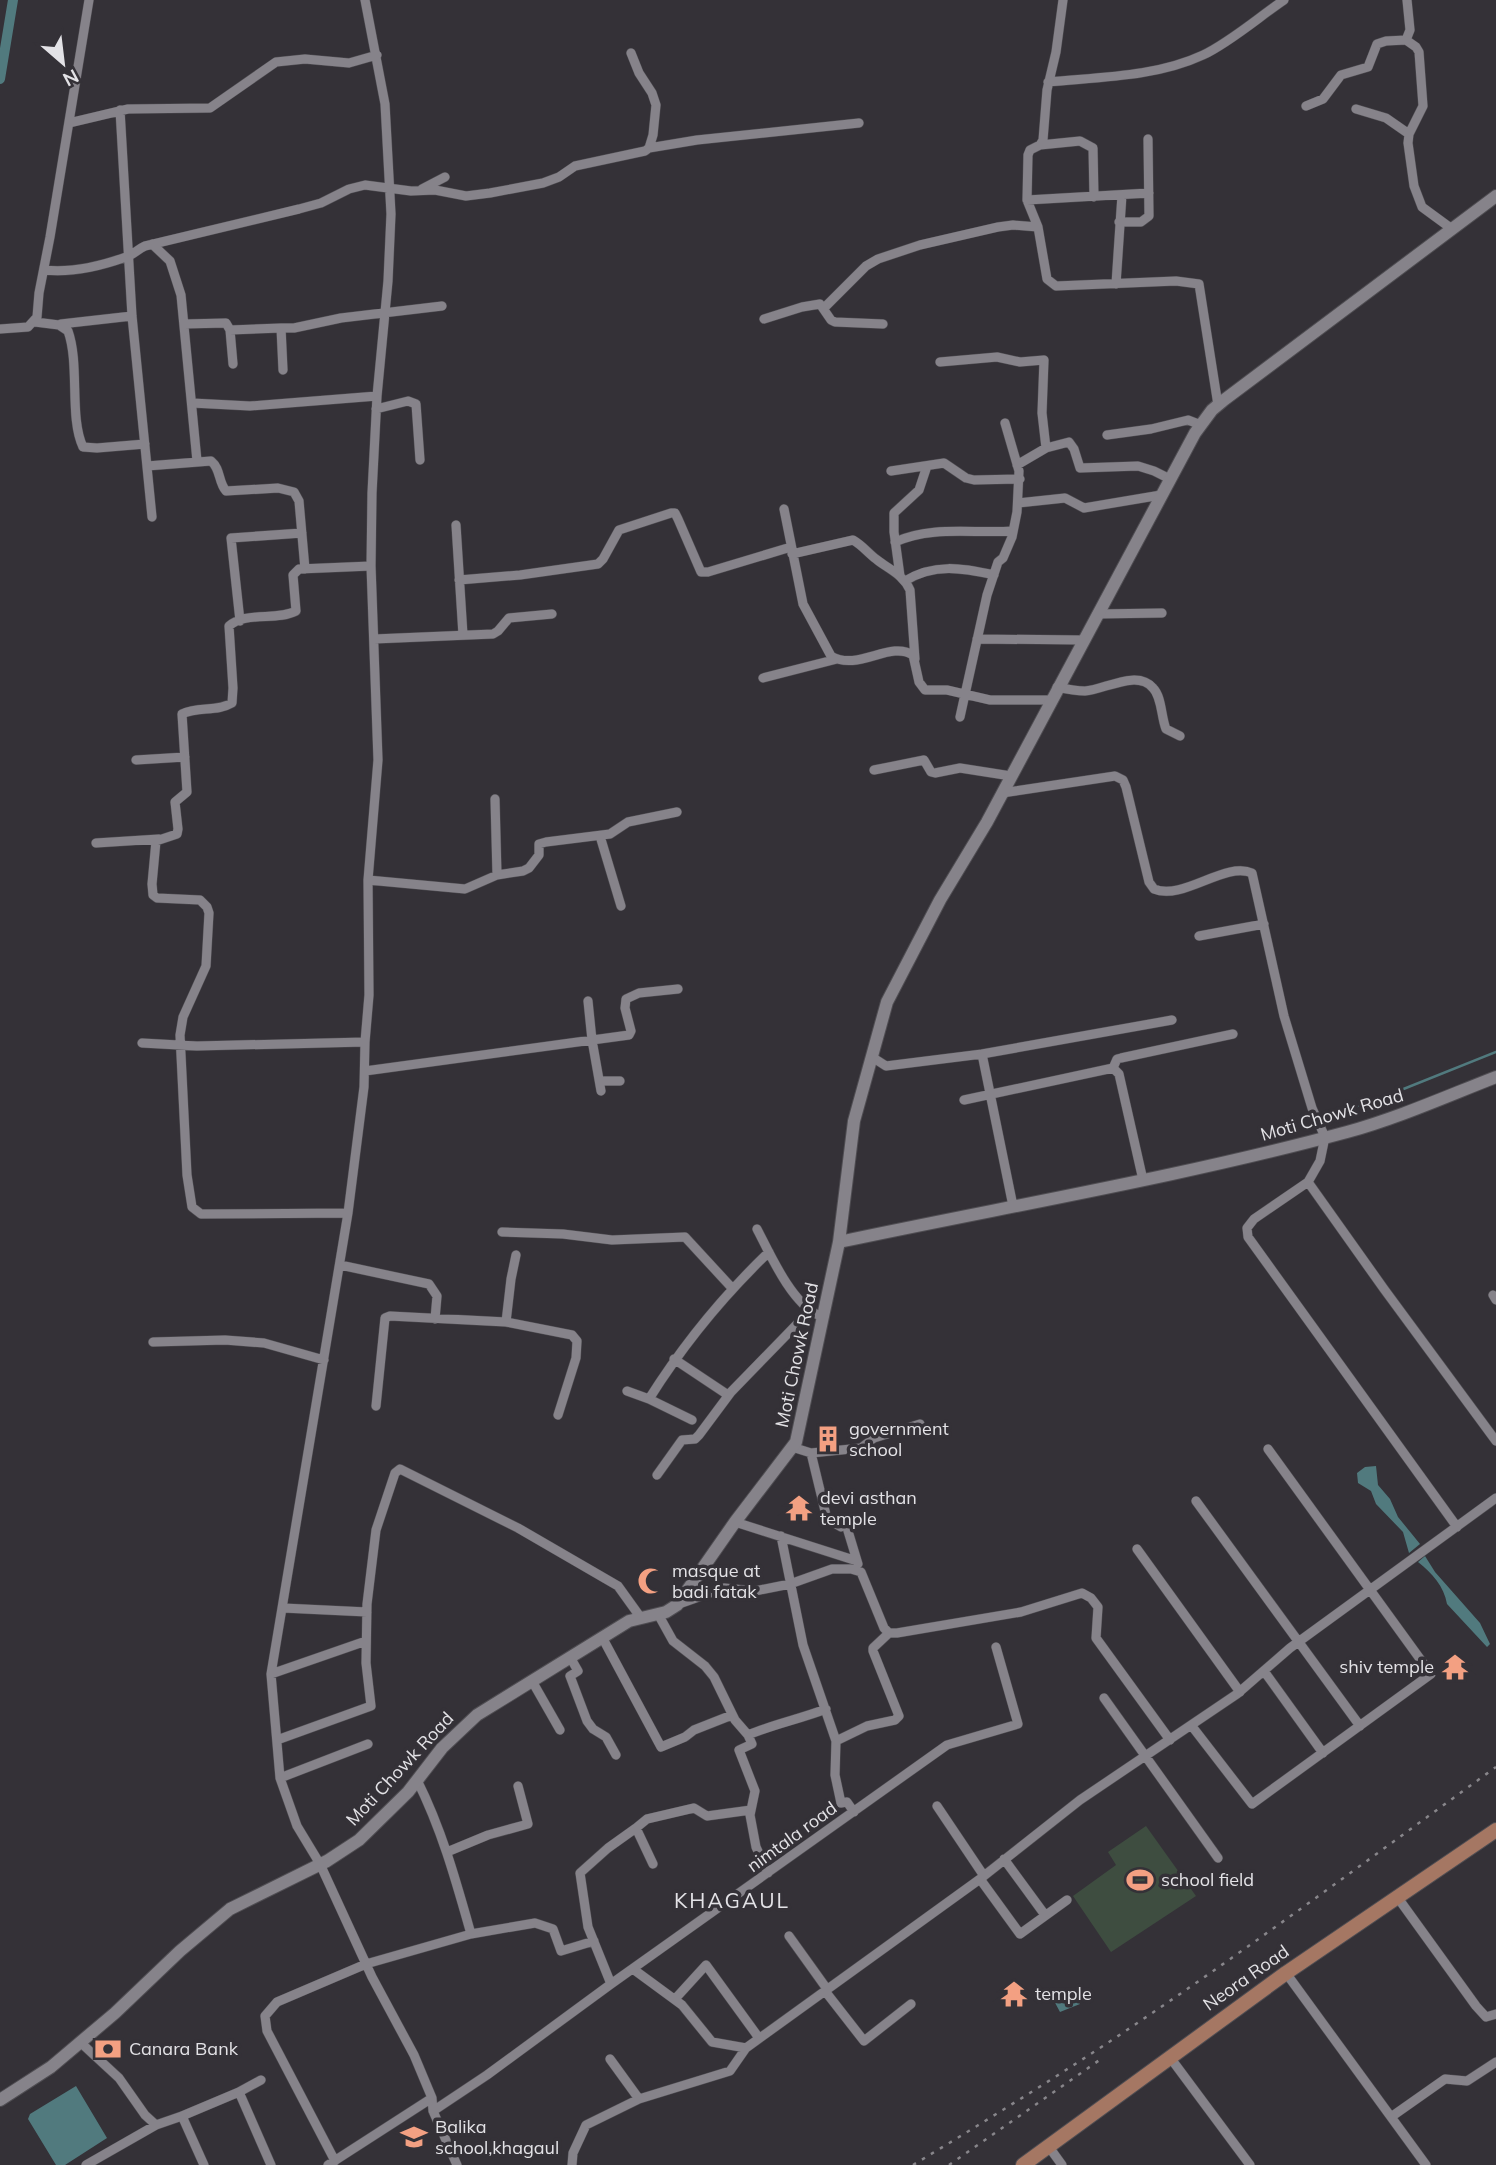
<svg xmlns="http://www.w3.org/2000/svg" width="1496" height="2165" viewBox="0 0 1496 2165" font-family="Mulish,sans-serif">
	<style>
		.green { fill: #3e4d40 }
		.water { fill: #517a7e }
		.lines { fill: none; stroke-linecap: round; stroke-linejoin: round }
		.stream { stroke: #517a7e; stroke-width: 2.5 }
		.canal { stroke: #517a7e; stroke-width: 10 }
		.street-casing { stroke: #4f4d52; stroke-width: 10 }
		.secondary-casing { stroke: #4f4d52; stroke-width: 14 }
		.primary-casing { stroke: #4f4d52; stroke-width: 16 }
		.street { stroke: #86838a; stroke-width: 9 }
		.secondary { stroke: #86838a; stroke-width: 12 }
		.primary { stroke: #a57763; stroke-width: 14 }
		.rail { stroke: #88868b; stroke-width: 2.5; stroke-dasharray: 3.5 7; stroke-linecap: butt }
		.labels { text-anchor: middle; stroke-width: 7; stroke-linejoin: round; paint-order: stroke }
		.street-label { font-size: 18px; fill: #e3e2e6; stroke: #343137 }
		.poi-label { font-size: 18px; fill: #e3e2e6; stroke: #343137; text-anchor: start }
		.quarter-label { font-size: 21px; letter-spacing: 2px; fill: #e3e2e6; stroke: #343137 }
	</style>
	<rect width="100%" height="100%" fill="#343137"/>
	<path class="green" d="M1146,1826l50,70 -85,56 -38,-56 43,-31 -8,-13z"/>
	<path class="water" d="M1376,1466l2,19 12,14 8,18 22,27 -11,9 -6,-21 -27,-28 -5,-13 -13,-8 -1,-10 8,-6z
		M1425,1556l10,16 45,51 10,21 -3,3 -40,-43c-3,-18 -15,-31 -29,-42z
		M1072,1989l8,15 -20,8 -7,-13z
		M76,2086l31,52 -42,27h-9l-28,-46 2,-5z"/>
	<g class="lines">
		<path class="stream" d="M1312,1122l79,-28 105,-42"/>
		<path class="canal" d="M0,79l13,-79"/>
		<g class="street-casing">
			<path id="street" d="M365,0l20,104 6,110 -3,67 -11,115 -5,97 -1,73 7,194 -10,120 1,115 -4,47 -1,45 -16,126 -77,461 9,104 17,48 23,38 52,113 42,78 18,43 1,13 54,-36 124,-91 336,-239 71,-21 -22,-77
				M1063,0l-7,52 -9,38 -4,50 -3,5 -10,5 -2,5 -1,45 11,27 9,52 9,7 120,-5 23,3 19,121
				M1406,40l10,7 3,5 4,54 -14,28 -1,9 6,43 8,21 30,22
				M1048,82c51,-5 108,-5 155,-27 26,-12 56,-38 81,-55
				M1306,106l17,-7 18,-24 27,-8 9,-23 9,-3 20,-1 4,-10 -3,-30
				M1356,109l30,9 23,16
				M120,110l12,206 20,201
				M69,123l59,-14 82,-1 66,-46 29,-3 44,4 28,-8
				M1040,145l40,-4 13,7 1,49
				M649,148l48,-8 162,-17
				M422,189l23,-12
				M1027,200l122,-7
				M1119,222h22l8,-6 -1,-77
				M152,244l18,17 11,34 16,166
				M44,270c27,3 57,-4 82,-13 7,-2 12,-8 19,-11l154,-37 22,-6 28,-14 16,-4 46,6 24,-1 31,6 24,-3 53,-10 16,-6 16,-11 70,-15 4,-3 4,-13 3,-30 -4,-12 -13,-20 -8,-20
				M1116,284l6,-89
				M824,308l42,-42 12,-7 42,-14 78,-18 15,-2 25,2
				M764,319l38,-12 18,-3 11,16 4,2 48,2
				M35,322l24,3 9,6c12,33 1,87 15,116l14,1 48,-4
				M61,324l71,-8
				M184,324l42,-1 4,7 51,-2 2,42
				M281,328h13l47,-10 101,-12
				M0,329l28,-2 9,-10 2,-24 11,-56 39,-237
				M230,330l3,34
				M940,362l57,-5 23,5 24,-2 -2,53 4,35
				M192,403l58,3 127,-10
				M376,409l32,-8 8,3 4,56
				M1107,435l44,-6 37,-9 13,5
				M1017,465l29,-17 23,-6 5,7 6,19 58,-2 16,5 16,8
				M147,466l64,-5c10,8 7,21 15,30l52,-3 16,4 5,9 6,68
				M891,471l53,-8 22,15 8,2 46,-1
				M1018,503l47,-5 19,10 77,-13
				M784,509l19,95 28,52c27,16 59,-16 82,-1l6,27 6,8h22l43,10h61
				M456,525l7,110
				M895,542c37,-17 79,-8 118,-11
				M792,554l61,-14c9,5 15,13 23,19 12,10 27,15 34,31l5,69
				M900,576l-6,-44v-19l25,-23 8,-24
				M459,580l61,-5 78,-11 5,-5 16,-29 52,-17h4l3,6 23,53h7l83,-25
				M905,581c29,-18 57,-13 89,-6
				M1097,614l65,-1
				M240,621l-9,-83 71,-5
				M374,639l119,-5 5,-3 11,-13 43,-4
				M977,639l105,1
				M763,678l74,-19
				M1057,687c9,2 19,4 28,4 19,-1 52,-22 68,-3 9,9 8,29 13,41l14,7
				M960,717l27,-122 11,-33 5,-4 9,-21 5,-25 2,-41 -14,-48
				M136,760l49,-3
				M874,770l50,-10 7,12 4,1 25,-5 51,8
				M1002,793l113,-17 8,4 3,7 23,95 5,7c29,12 71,-28 98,-16l32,143 28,92 13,29 -5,24 -12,21 -54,37 -7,9 1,9 209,290
				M495,799l2,76
				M600,836l21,70
				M96,843l63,-4
				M368,880l97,9 32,-14 26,-4 6,-3 10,-13v-11l7,-2 64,-8 18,-12 49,-10
				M1199,936l65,-12
				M588,1001l4,39 9,51
				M142,1043l55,3 168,-4
				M982,1054l190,-34
				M872,1057l14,9 96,-12 31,152
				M1113,1068l4,-9 4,-1 112,-24
				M365,1071l264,-36 2,-4 -6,-23 1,-9 13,-6 39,-4
				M600,1081h20
				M964,1100l149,-32 6,6 24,106
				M1308,1182l76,107 112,152
				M348,1213l-147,1 -9,-7 -5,-32 -7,-140 3,-18 23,-51 3,-53 -2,-6 -7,-7 -43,-2 -4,-3 -1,-11 4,-43 21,-7 1,-5 -3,-27 12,-10 -5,-78c15,-8 35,-2 50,-11l1,-15 -4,-62c16,-15 48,-5 67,-15l-3,-36 6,-6 72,-3
				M757,1229c13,25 34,73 61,86
				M502,1232l61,2 49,6 73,-3 47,51
				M516,1255l-5,24 -5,43 66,13 5,6 -1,17 -18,57
				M340,1265l89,19 8,12 -2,23
				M1493,1295l3,5
				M153,1342l72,-2 39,3 60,17
				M674,1359l54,36
				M627,1391l22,8
				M376,1406l9,-88 5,-2 116,6
				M692,1420l-43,-21c34,-54 74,-103 120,-147
				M792,1447l19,6 50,-5 13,-10 46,-14
				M811,1453l15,62 5,6 10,6
				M657,1475l25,-35 13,-1 4,-4 32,-43 70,-72 12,-7
				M1196,1501l164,225
				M735,1522l122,39
				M848,1531l10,33
				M781,1536l22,109 33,96 -1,34 6,28 6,-1 7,10
				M1137,1549l103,143
				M679,1604l45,-16 31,3 35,-7 42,-15h19l10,3 23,56 5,5h8l124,-21 61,-19 9,5 7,9 -2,31 74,102
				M283,1608l84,4
				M658,1614l15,27 32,25 9,11 21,43 13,15 4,9 -13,6 16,41 -5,24 6,32 12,26
				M602,1637l59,110 24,-10 9,-7 38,-15
				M570,1657l8,14 -8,5 17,45 6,8 13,8 10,18
				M1264,1671l59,82
				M271,1674l95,-33
				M532,1681l28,49
				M1104,1698l114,160
				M1191,1725l61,79 179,-130 -163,-225
				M748,1735c26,-11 52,-16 78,-26
				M277,1740l94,-34 -5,-43 1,-59 9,-74 19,-57 5,-4 118,59 100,58 23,32
				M836,1741l31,-15 28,-6 4,-4 -26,-65v-3l16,-15
				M280,1778l88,-34
				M417,1780c25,50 39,101 54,154
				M937,1806l47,70
				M447,1852l41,-17 40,-11 -10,-38
				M1004,1859l41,56
				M653,1864l-17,-36 11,-9 47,-11 13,8 44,-6
				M980,1879l40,55 47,-34
				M1398,1898l78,108 10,11 10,-3
				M789,1936l38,53
				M633,1969l49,36 30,37 34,6
				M1286,1973l140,192
				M611,1984l-23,-57 -8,-54 28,-25 28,-20
				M825,1991l39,50 47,-37
				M675,1999l31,-34 53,73
				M80,2042l39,36 26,37 11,10 26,-9 22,49
				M1169,2056l81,109
				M610,2059l29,40 91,-28 16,-23 234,-169 100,-79 157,-106 53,-46 206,-150
				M261,2080l-22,12 32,73
				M433,2111l24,54
				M182,2116l57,-24
				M1391,2117l54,-38 22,2 29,-19
				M1049,2147l13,18
				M335,2161l-68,-130 -2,-15 12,-14 89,-38 105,-30 64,-11 18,6 8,22 33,-10
				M86,2165l70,-40
				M328,2165l104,-67
				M572,2165l1,-12 13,-28 53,-26"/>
		</g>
		<g class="secondary-casing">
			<path id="secondary" d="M839,1242l15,-121 33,-119 53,-102 47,-78 208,-389 17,-23 12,-10 272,-204
				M0,2100l51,-33 64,-54 65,-62 50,-42 97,-48 32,-21 49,-48 34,-44 35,-33 152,-94 37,-9 11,-7 58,-83 61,-80 43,-200c170,-36 341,-65 508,-110 51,-14 100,-36 149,-55"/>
		</g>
		<g class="primary-casing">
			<path id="primary" d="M1023,2165l263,-192 210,-143"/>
		</g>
		<use href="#street" class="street"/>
		<use href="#secondary" class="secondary"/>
		<use href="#primary" class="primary"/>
		<path class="rail" d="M913,2165c71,-43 142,-87 211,-133 127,-85 249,-176 372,-265
			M949,2165l152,-106"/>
	</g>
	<defs>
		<g id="building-bare" transform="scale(2.1)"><path d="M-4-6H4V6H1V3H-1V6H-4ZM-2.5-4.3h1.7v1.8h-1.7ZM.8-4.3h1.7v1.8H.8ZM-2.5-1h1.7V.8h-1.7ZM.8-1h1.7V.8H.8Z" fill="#f3a082" stroke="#343137" stroke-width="2.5" paint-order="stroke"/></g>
		<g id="temple-bare" transform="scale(2.1)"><path d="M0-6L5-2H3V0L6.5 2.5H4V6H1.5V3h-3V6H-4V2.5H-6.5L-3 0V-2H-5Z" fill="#f3a082" stroke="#343137" stroke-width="2.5" paint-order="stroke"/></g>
		<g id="mosque-bare" transform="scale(2.1)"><path d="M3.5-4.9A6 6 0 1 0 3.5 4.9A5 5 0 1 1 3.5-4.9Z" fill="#f3a082" stroke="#343137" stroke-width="2.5" paint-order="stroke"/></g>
		<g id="stadium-bare" transform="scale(2.1)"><path d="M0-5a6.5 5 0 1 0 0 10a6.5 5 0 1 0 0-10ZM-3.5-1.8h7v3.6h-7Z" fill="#f3a082" stroke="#343137" stroke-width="2.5" paint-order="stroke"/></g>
		<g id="bank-bare" transform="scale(2.1)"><path d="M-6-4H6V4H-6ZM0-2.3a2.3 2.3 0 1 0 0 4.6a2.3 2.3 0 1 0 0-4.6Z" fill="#f3a082" stroke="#343137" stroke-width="2.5" paint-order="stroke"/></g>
		<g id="school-bare" transform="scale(2.1)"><path d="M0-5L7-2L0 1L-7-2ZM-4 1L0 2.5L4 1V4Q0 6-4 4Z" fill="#f3a082" stroke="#343137" stroke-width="2.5" paint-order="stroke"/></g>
	</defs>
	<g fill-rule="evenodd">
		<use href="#building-bare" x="828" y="1439"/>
		<use href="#temple-bare" x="799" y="1508"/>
		<use href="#mosque-bare" x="651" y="1581"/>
		<use href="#temple-bare" x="1455" y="1667"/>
		<use href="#stadium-bare" x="1140" y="1880"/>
		<use href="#temple-bare" x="1014" y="1994"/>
		<use href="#bank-bare" x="108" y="2049"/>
		<use href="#school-bare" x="414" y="2137"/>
	</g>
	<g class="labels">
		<g class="street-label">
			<text transform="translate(1332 1115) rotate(-16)" y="6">Moti Chowk Road</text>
			<text transform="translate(797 1355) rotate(-78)" y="6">Moti Chowk Road</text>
			<text transform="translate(400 1769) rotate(-47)" y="6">Moti Chowk Road</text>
			<text transform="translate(792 1837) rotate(-36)" y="6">nimtala road</text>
			<text transform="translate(1246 1978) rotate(-35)" y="6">Neora Road</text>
		</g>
		<g class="poi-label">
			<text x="849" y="1435">government<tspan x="849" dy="21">school</tspan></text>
			<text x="820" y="1504">devi asthan<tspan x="820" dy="21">temple</tspan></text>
			<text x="672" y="1577">masque at<tspan x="672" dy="21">badi fatak</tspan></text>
			<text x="1434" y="1673" text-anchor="end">shiv temple</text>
			<text x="1161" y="1886">school field</text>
			<text x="1035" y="2000">temple</text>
			<text x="129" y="2055">Canara Bank</text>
			<text x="435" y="2133">Balika<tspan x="435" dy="21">school,khagaul</tspan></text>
		</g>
		<g class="quarter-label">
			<text x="732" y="1908">KHAGAUL</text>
		</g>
	</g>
	<g transform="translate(63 63) rotate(152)" stroke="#343137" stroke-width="5" paint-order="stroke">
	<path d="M0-5L12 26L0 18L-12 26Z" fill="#e3e2e6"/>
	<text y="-10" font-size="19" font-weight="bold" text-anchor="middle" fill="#e3e2e6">N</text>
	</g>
</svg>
